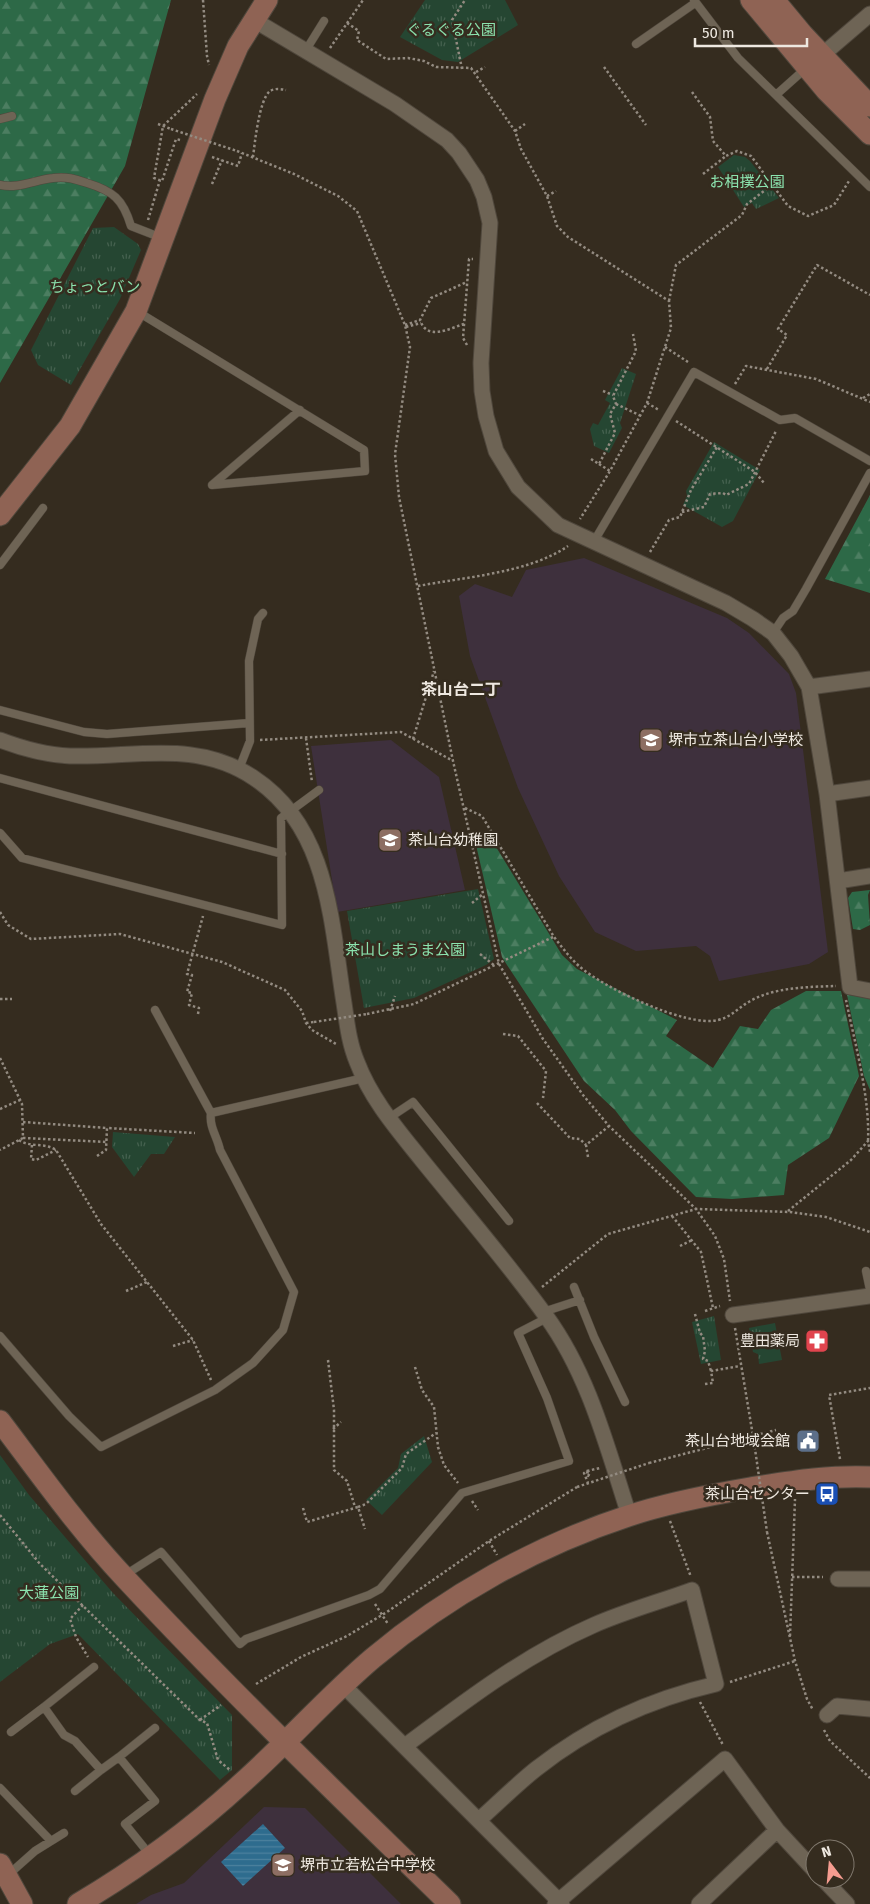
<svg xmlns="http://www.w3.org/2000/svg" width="870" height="1904" viewBox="0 0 870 1904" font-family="'Fira Sans','Noto Sans JP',sans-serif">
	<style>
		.education { fill: #3e303d }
		.grass { fill: url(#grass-tufts) }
		.forest { fill: url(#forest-firs) }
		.water { fill: url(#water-rules) }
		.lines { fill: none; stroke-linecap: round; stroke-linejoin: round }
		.lane-casing { stroke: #4f473c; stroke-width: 9 }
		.street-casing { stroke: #4f473c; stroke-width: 17 }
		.secondary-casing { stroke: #4f473c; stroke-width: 23 }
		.path { stroke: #938b81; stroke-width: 2.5; stroke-dasharray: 2.5 2.5; stroke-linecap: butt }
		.lane { stroke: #6e6455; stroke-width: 8 }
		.street { stroke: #6e6455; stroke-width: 15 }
		.secondary { stroke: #8f6354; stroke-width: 21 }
		.path-bridge { stroke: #938b81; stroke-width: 2.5; stroke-dasharray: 2.5 2.5; stroke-linecap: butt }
		.labels { text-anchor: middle; stroke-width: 5; stroke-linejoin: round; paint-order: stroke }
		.park-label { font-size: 15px; fill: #8be3ae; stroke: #352c1f }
		.poi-label { font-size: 15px; fill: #eee8e0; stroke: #352c1f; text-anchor: start }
		.neighbourhood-label { font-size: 16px; font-weight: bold; fill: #eee8e0; stroke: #352c1f }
	</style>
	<defs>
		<pattern id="grass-tufts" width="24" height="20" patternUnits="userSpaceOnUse" patternTransform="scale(1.25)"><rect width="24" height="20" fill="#254632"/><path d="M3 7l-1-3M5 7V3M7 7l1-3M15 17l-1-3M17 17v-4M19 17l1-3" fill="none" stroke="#45614f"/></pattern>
		<pattern id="forest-firs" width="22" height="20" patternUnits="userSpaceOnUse" patternTransform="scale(1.25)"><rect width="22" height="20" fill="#2d6947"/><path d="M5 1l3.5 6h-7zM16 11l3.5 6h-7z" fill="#4c7e61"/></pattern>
		<pattern id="water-rules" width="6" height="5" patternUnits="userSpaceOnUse" patternTransform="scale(1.25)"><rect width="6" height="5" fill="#2e6c8e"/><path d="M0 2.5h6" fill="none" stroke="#4d819e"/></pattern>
	</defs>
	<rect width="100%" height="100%" fill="#352c1f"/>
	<path class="education" d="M584,558l143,60 22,15 40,41 7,19 32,259 -19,12 -90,17 -9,-25 -14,-10 -60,5 -41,-19 -36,-56 -41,-88 -48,-132 -11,-60 16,-12 37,13 14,-27z
		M391,740l48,37 26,113 -128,22 -26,-166z
		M264,1807l41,1 96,96h-265l15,-9 33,-12z"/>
	<path class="grass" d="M425,0h80l13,25 -60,37 -16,-2 -42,-23z
		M734,155l11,2 5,4 29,37 -23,11 -4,-6 -8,4 -26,-40z
		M114,227l24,17 3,6 -21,49 -49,86 -33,-20 -7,-15 62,-122z
		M622,368l14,6 -16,49 2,5 -13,25 -15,-7 -4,-17 3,-6 5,2 12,-22 -5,-3z
		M714,442l46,28 -27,51 -11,6 -39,-22 4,-9 -1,-5z
		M478,889l16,70 -8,6 -72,33 -50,10 -17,-97z
		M113,1132l62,5 -11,17h-13l-17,23 -22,-30z
		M714,1316l7,44 -20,4 -9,-42z
		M775,1323l7,37 -23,4 -1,-10 -5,-2 -4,-24z
		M424,1436l8,26 -50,53 -16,-15 32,-32 3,-14z
		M0,1455l29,40 84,98 119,122v55l-12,10 -142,-146 -28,10 -50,38z"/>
	<path class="forest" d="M0,0h171l-46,166 -125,217z
		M870,495v98l-45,-14z
		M487,839l6,3 69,113 15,14 100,51 -11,16 47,32 27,-42 18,3 13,-19 35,-19h35l18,85 -30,62 -41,27 -4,30 -52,4 -36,-2 -65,-66 -16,-21 -31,-29 -77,-116 -5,-8 -26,-112z
		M870,890l-2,5 2,30 -10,5 -7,-1 -5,-31 4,-6z
		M846,990l24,6v94l-6,-14z"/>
	<path class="water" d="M263,1824l22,24 -42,38 -22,-24z"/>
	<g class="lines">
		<g class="lane-casing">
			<path id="lane" d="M694,0l44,58 132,129
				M636,44l59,-41
				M306,50l18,-29
				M777,94l28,-25
				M0,119l12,-3
				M0,185c18,4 35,-5 53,-7 13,-2 22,1 34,5 26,8 36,16 44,43l31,12
				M138,312l226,138 1,21 -153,14 88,-75
				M593,543l101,-171 86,48 15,-2 75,43
				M0,565l43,-57
				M773,633l10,-15 10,-7 13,-22 64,-116
				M0,710l84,22 23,2 142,-11
				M239,769l11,-28 -1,-80 9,-42 5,-6
				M0,778l282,76
				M0,833l22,25 260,67 -1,-107 38,-28
				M155,1010l56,103
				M389,1118l24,-16 96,119
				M866,1271l4,19
				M574,1287l20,50 31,65
				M543,1312l37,-12
				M0,1336l69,80 32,31 114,-57 38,-27 30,-33 11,-38 -74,-142c-3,-14 -11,-23 -9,-37l153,-35
				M125,1575l36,-23 79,92 6,-5 123,-44 11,-6 82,-96 107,-32 -22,-63 -29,-65 29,-15
				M94,1667l-50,40 20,28 11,6 26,29 18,-13 36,44 -30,23 25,31
				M11,1732l33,-25
				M119,1757l36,-29
				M0,1788l51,53
				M75,1791l26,-21
				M8,1875l27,-24 29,-18"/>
		</g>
		<g class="street-casing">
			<path id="street" d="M254,20l141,84 52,36 12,13 18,27 7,17 6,26 -9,140 1,28 4,25 10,35 22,36 40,38 168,78 27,16 20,14 18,23 18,31 18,107 23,193 20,4
				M814,62l56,-48
				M809,687l61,-8
				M0,740c21,8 48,15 70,16 65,2 126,-17 184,22 75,50 77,144 90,225 3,20 5,40 13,59 14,37 40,67 64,97 42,52 86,103 125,157 43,59 61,131 83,199
				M827,794l43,-6
				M838,881l32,-5
				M733,1315l137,-19
				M838,1579h32
				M343,1685l219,219
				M827,1715l10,-9 33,3
				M405,1746c60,-45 120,-91 189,-121 32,-14 65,-23 98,-35l24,94c-65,15 -128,44 -180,85 -20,16 -38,34 -57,51
				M823,1879l24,25
				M555,1904l170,-145 52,71 38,41
				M699,1904l78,-74"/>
		</g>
		<g class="secondary-casing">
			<path id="secondary" d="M751,0l75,90 44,44
				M774,0l29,35 67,71
				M0,515l70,-89 66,-115 79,-212 23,-53 29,-46
				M0,1421c40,53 79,108 125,157 104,112 215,219 325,326
				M0,1864l22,40
				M78,1904c59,-35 114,-75 164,-121 45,-40 85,-86 131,-125 74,-62 163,-112 255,-142 39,-13 81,-21 122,-28 39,-6 80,-13 120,-11"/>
		</g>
		<path class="path" d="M203,0l4,56 2,9
			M347,23l12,8 -2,9 29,19 22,-1 16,3 12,6 35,1 44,63 6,18 26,47 10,30 11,11 101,64 2,27 -24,75 -37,68 -30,48
			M330,48l33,-48
			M604,67l42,58
			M462,69l-10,-49 13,-20
			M476,72l9,-5
			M692,92l18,25 3,24 13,15 11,-5 14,5 37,50 20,10 26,-11 15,-24
			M158,124l13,5
			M515,131l10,-7
			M180,140l-4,-1 -14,42 -8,-3 9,-52 34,-32
			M237,151l57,23 44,22 19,15 48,114 5,22 -15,107 4,43 54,264 46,203 44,75 40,56 26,31 87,83 19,27 9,23 6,42
			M212,157l26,9 4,-13
			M253,157c2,-15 6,-57 17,-66 5,-3 11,-2 16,-1
			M703,174l23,-18
			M212,184l10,-24
			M547,196l9,-5
			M148,220l12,-40
			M669,301l7,-36 66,-50 5,-11 25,-19
			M464,324c-16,5 -37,17 -44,-4l11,-22 36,-16
			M405,325l15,-5
			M406,327l15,-4
			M467,345l-4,-7 6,-79h4
			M665,347l23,15
			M767,369l20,-34 -9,-6 39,-64 53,30
			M735,384l11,-18 70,13 54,23
			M603,391l10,4
			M863,398l7,-4
			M647,403l12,7
			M616,404l25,12
			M676,421l79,51 9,11
			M591,459l8,5 16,-31 -5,-19 6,-10 -3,-8 23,-45 -3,-17
			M599,464l11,7
			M682,512l22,-5 6,-13 13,-1 3,2 23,-11 27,-53
			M650,552l19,-32 11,-3 11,-27 26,-43
			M418,586c47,-9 111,-13 150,-40
			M306,738l6,44
			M413,739l21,-68
			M260,740l141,-8 52,29
			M465,808l17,8 72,121c8,10 15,20 25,29 23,21 108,62 139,54 13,-3 19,-11 29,-17 25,-16 60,-16 89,-17
			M472,903l11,-9
			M0,912l8,13 23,14 89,-5 102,28 63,28 17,21 4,12 6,7 24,14
			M480,954l15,12
			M0,999h12
			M846,1000c9,44 24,97 22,141
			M390,1011l5,-15
			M198,1014l1,-6 -10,-3 3,-12 -5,-1 5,-17 -5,-1 16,-58
			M367,1014l47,-10 139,-67
			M306,1023l8,-1
			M503,1034l15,2 28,35 -3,27
			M0,1058l22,46 1,34 -23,12
			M537,1103l33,35 10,1 6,6
			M0,1109l20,-9
			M23,1122l84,6
			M23,1138l84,4
			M19,1140c11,8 25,2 37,10l45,74 92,116 18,40
			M32,1145l-1,14 5,1 20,-10
			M97,1156l9,-6 1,-22 88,5
			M588,1157l-2,-12 23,-19
			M788,1211l63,-51 17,-19 2,11
			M672,1216l29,36 12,56
			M680,1246l12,-6
			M542,1287l66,-53 88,-25 94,3 36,5 44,15
			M126,1291l21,-9
			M705,1311l15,-5
			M695,1314l5,19 3,3 2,15 -2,8 5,2 3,10
			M735,1328l19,114
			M173,1346l20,-6
			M328,1360l6,50v60l13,11 8,26
			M415,1367l7,23 12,17 4,40 6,18 14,18
			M705,1384l8,-1 -2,-12 29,-5
			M333,1429l8,-7
			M840,1459l-11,-64 41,-7
			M649,1463l127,-33
			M587,1471l13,-3
			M472,1501l6,9
			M358,1507l8,-3 36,-36 4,-14 30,-21
			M303,1508l4,14 51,-15 7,22
			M0,1515l40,49 160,156 7,3 11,37 12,10
			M670,1521l21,56
			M767,1532l28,129 12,38 6,11
			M489,1541l8,14
			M792,1577h31
			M375,1604l13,20
			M83,1605l-13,14 6,18 12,20
			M790,1636l5,-137
			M730,1682l65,-21
			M256,1684l45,-27 46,-21 40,-24 102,-71 88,-54
			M700,1702l23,43
			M200,1720l21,-15
			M824,1730l6,11 40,37"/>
		<use href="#lane" class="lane"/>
		<use href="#street" class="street"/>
		<use href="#secondary" class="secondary"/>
		<path class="path-bridge" d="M171,129l66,22
			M314,1022l53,-8
			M754,1442l13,90
			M587,1471l1,5 2,-3 -3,-2 -3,2 4,10
			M577,1487l72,-24"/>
	</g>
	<defs>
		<g id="school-square" transform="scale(1.25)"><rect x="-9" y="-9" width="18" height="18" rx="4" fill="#8d6e63" stroke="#352c1f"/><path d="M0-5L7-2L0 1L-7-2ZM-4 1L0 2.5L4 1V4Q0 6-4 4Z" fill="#fff"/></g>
		<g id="pharmacy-square" transform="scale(1.25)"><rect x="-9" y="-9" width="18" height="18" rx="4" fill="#e0444e" stroke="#352c1f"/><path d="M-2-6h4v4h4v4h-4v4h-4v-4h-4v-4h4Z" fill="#fff"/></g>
		<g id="civic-square" transform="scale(1.25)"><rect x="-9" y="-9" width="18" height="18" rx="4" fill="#5c6f8a" stroke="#352c1f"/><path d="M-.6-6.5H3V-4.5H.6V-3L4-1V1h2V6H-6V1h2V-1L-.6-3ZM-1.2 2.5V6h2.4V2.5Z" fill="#fff"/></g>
		<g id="bus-square" transform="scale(1.25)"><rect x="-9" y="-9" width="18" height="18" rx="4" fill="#1a4fb4" stroke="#352c1f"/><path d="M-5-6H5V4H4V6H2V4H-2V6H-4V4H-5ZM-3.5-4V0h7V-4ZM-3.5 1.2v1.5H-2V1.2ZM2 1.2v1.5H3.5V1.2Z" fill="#fff"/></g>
	</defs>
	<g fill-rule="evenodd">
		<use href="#school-square" x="651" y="740"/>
		<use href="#school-square" x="390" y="840"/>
		<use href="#pharmacy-square" x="817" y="1341"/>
		<use href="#civic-square" x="808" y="1441"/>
		<use href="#bus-square" x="827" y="1494"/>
		<use href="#school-square" x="283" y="1865"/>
	</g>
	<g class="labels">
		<g class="park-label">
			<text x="451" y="35">ぐるぐる公園</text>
			<text x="747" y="187">お相撲公園</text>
			<text x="95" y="292">ちょっとバン</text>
			<text x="405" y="955">茶山しまうま公園</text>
			<text x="49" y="1598">大蓮公園</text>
		</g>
		<g class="poi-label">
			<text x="668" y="745">堺市立茶山台小学校</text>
			<text x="408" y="845">茶山台幼稚園</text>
			<text x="800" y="1346" text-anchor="end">豊田薬局</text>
			<text x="790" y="1446" text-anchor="end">茶山台地域会館</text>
			<text x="810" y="1499" text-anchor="end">茶山台センター</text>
			<text x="300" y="1870">堺市立若松台中学校</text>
		</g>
		<g class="neighbourhood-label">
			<text x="461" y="695">茶山台二丁</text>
		</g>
	</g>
	<g transform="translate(830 1864) rotate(344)"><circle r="24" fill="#352c1f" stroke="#7f776c"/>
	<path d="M0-4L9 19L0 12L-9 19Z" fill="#f59c90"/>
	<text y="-8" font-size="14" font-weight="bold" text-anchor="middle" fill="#eee8e0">N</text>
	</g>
	<path d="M695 38v8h112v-8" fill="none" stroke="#eee8e0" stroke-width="2.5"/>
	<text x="702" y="38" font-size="15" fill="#eee8e0" stroke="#352c1f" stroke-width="4" paint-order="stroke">50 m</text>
</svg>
